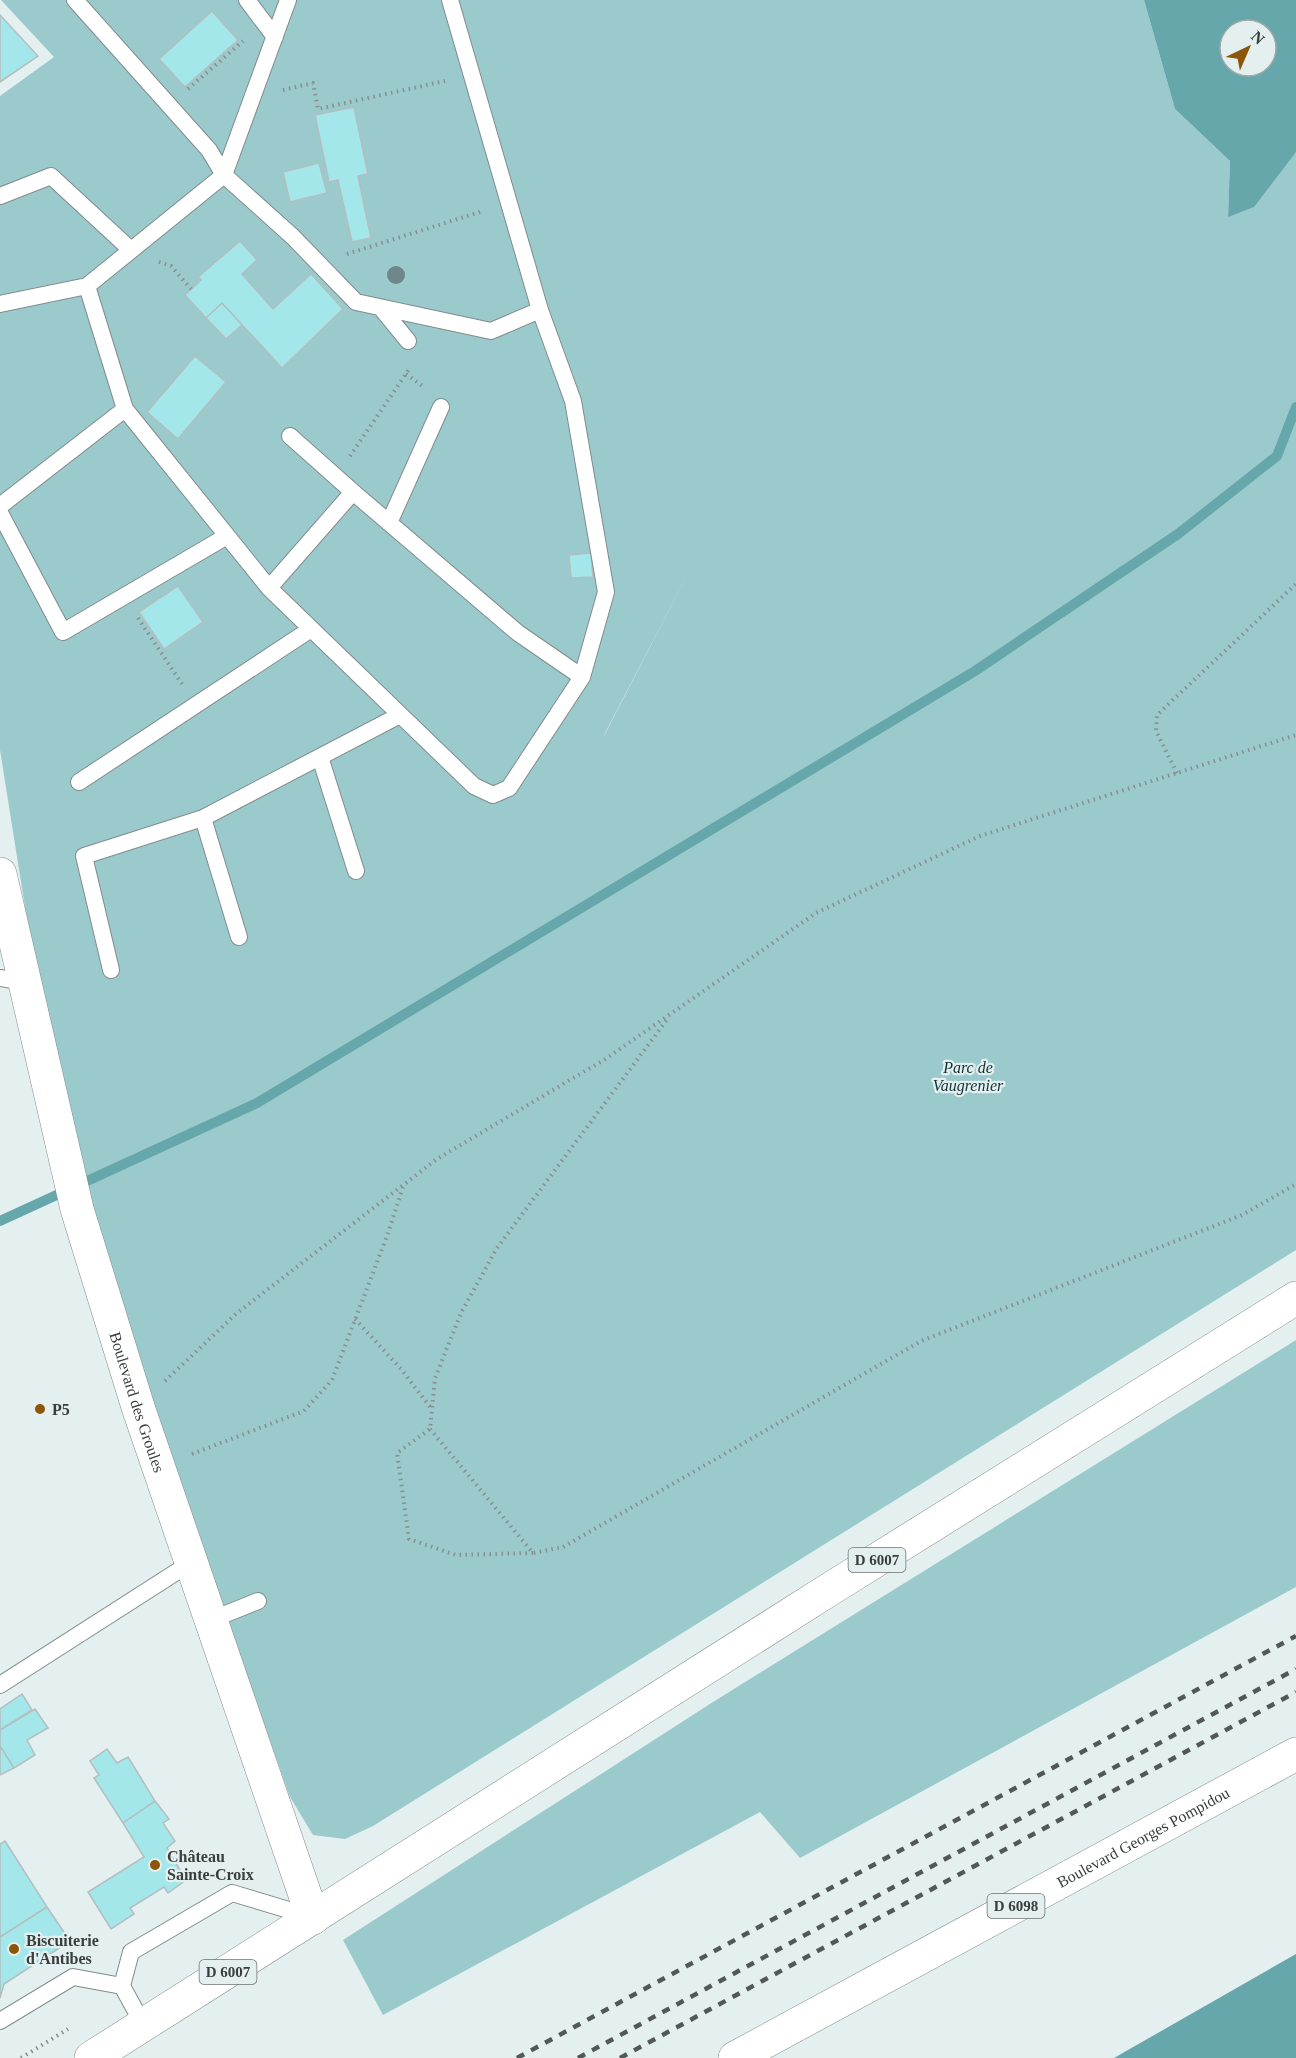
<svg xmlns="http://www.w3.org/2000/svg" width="1296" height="2058" viewBox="0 0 1296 2058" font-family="'Times New Roman',serif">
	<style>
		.green { fill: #9bcacc; fill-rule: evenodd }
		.water { fill: #65a7aa; fill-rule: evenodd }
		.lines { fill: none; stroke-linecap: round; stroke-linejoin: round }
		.stream { stroke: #65a7aa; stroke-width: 10 }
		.building { fill: #a3e7ea; stroke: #b3bebf; stroke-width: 1.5 }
		.service-casing { stroke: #818c8c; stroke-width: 18 }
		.minor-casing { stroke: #818c8c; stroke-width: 34 }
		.primary-casing { stroke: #818c8c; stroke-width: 34 }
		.path { stroke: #878f8f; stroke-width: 4; stroke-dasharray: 1.5 4.5; stroke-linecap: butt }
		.service { stroke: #fff; stroke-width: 16 }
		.minor { stroke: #fff; stroke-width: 33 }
		.primary { stroke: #fff; stroke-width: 33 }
		.rail { stroke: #525757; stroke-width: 4.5; stroke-dasharray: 8 8; stroke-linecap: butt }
		.tree { fill: #6f8789 }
		.poi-dot { fill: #8c5508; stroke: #e4eff0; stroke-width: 2 }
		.labels { text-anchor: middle; stroke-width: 4.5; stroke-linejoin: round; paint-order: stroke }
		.shield { fill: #e4eff0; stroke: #6c7273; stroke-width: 1.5 }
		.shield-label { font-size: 15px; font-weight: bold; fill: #393d3d }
		.park-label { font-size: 16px; font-style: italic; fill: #103234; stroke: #e4eff0 }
		.street-label { font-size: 16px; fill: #393d3d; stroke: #e4eff0 }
		.poi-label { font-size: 16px; font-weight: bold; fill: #393d3d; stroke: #e4eff0; text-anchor: start }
	</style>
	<rect width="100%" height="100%" fill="#e4eff0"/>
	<path class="green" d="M1,0h1143l31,109 55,52 -2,56 68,-65v1098l-923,576 -28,13 -32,-4 -23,-38 -215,-605 -26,-134 -49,-308v-654l54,-39zM696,558l-92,178v-1z
		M1296,1340v247l-496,271 -40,-46 -377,203 -40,-75 370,-238z"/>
	<path class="water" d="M1144,0h152v152l-42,55 -26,10 2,-56 -55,-52zM1230,30h36v36h-36z
		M1296,1954v104h-182z"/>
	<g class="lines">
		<path class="stream" d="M0,1221l257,-118 718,-432 203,-137 99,-78 19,-49"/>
	</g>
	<path class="building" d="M212,11l26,29 -53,47 -26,-28z
		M0,15l38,41 -38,26z
		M354,107l14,67 -10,2 13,62 -19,4 -14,-62 -9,2 -14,-67z
		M319,163l8,30 -37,9 -7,-30z
		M240,241l17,19 -15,14 31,35 38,-35 32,35 -61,59 -60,-65 -16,15 -21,-23 16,-15 -3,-3z
		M222,303l20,22 -16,14 -20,-21z
		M195,356l31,26 -48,57 -31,-27z
		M591,553l2,24 -22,1 -2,-23z
		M178,586l25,36 -39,27 -25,-37z
		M22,1694l10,16 -32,20v-21z
		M35,1709l13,19 -21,12 8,15 -21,13 -14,-22v-16z
		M0,1746l14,22 -14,7z
		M107,1749l10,14 11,-6 27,44 -32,22 -29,-45 5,-3 -9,-14z
		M155,1801l14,18 -6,4 12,18 -8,7 19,32 -18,13 -4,-6 -34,21 4,6 -23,15 -23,-37 56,-35 -21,-34z
		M5,1841l42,66 -47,30v-93z
		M47,1907l23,34 -66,43 -4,14v-61z"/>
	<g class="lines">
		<g class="service-casing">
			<path id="service" d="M75,0l134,150 15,25 69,62 63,65 135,29 49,-21
				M247,0l28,37
				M450,0l90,310 33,91 33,191 -24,85 -73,111 -16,7 -19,-9 -205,-198 84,-96 165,141 64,44
				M0,196l51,-20 80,74
				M87,286l38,123 144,179
				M0,304l87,-18 137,-111 64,-175
				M381,308l27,33
				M290,436l63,56
				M0,506l125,-97
				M0,513l63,119 164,-96
				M389,523l52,-116
				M320,757l36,114
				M79,782l232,-153
				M203,818l36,119
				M111,970l-27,-114 119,-38 197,-103
				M0,978l24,4
				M213,1619l45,-18
				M0,1685l192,-123
				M122,1986l9,-34 101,-59 80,24
				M0,2021l73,-44 49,9 22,40"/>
		</g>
		<g class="minor-casing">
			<g id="minor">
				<path id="s1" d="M0,874l77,335 61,198 175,511"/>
			</g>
		</g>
		<g class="primary-casing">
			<g id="primary">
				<path d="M91,2058l736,-467 469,-293"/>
				<path id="s2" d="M735,2058l561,-304"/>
			</g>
		</g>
		<path class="path" d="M188,89l55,-48
			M283,90l30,-7 5,26 127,-28
			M347,254l136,-43
			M159,262l12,4 20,23
			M406,374l18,13
			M350,456l60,-88
			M138,618l44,66
			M1177,773l-21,-42 1,-16 139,-131
			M355,1319l46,50 30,39
			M165,1381l72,-68 200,-154 170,-101 209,-145 164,-77 316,-101
			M430,1429l103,124 30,-6 358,-206 321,-126 54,-31
			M192,1454l112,-43 28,-31 55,-144 16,-49
			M533,1553l-77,2 -47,-16 -12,-86 33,-24 5,-51 26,-65 36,-65 172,-231
			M21,2058l47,-29"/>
		<use href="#service" class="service"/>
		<use href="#minor" class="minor"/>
		<use href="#primary" class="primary"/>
		<path class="rail" d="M517,2058l779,-422
			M578,2058l718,-389
			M620,2058l676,-366"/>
	</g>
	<circle class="tree" cx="396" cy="275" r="9"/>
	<g class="poi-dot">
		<circle cx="40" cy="1409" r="6"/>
		<circle cx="155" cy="1865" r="6"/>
		<circle cx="14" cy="1949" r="6"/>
	</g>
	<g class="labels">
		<g class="shield">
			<rect x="848.5" y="1548" width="57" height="24" rx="4.5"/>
			<rect x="987.5" y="1894" width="57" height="24" rx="4.5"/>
			<rect x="199.5" y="1960" width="57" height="24" rx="4.5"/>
		</g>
		<g class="shield-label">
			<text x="877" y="1565">D 6007</text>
			<text x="1016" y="1911">D 6098</text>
			<text x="228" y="1977">D 6007</text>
		</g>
		<g class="park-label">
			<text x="968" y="1073">Parc de<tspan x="968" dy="18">Vaugrenier</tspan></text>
		</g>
		<g class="street-label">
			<text dy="6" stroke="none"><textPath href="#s1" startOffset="546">Boulevard des Groules</textPath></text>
			<text dy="6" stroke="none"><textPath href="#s2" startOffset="464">Boulevard Georges Pompidou</textPath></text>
		</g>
		<g class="poi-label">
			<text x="52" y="1415">P5</text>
			<text x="167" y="1862">Château<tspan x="167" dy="18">Sainte-Croix</tspan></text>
			<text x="26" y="1946">Biscuiterie<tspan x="26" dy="18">d'Antibes</tspan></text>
		</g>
	</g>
	<g transform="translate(1248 48) rotate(44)"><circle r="28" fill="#e4eff0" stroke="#a0a8a8" stroke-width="1.5"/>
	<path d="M0-4.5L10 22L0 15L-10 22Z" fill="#8c5508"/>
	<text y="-9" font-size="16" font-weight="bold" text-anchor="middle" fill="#393d3d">N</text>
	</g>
</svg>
